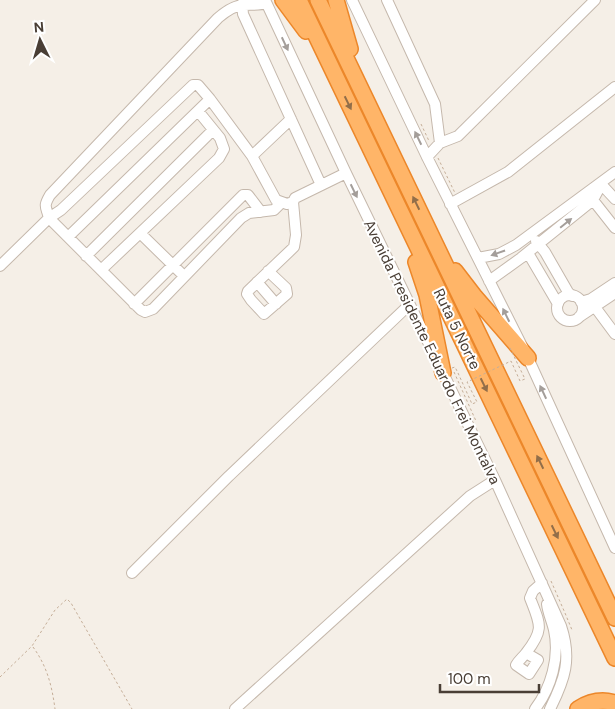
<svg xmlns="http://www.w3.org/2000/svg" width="615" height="709" viewBox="0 0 615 709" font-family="'DM Sans',sans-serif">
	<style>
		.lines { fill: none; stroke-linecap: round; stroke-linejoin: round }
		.minor-casing { stroke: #c5b8ac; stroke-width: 12 }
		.highway-casing { stroke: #ec872a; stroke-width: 18 }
		.path { stroke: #c5ae98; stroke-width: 1; stroke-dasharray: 2.5 2.5; stroke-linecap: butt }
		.minor { stroke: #fff; stroke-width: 10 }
		.highway { stroke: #ffb568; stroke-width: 15 }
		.path-bridge { stroke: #c5ae98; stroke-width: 1; stroke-dasharray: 2.5 2.5; stroke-linecap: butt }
		.oneway { fill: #a49e9a }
		.oneway2 { fill: #926e49 }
		.labels { text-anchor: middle; stroke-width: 4; stroke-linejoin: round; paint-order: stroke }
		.street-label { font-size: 15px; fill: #493e35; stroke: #fff }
	</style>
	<rect width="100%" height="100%" fill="#f5efe7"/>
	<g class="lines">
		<g class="minor-casing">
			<path id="minor" d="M265,0l81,173 149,307 66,146c11,33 4,53 -11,83
				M352,0l75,157 101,201 87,190
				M387,0l48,104 5,39
				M248,2l-6,2 1,10 78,171
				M252,156l39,-37
				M427,157l13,-14 18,-7 137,-136
				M601,184l14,15
				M589,195l26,33
				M281,203l-7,7 -25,3 -8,5 -88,91 -8,3 -4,-2 -92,-92 12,-8 132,-125h5l12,14 42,57 24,44 11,4 6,-2
				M450,204l58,-32 107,-85
				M140,233l44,43
				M68,237l142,-138
				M536,241l9,11 23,40 4,4
				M528,253l30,51
				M86,256l127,-126
				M478,258l21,-4 17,-9 99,-73
				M0,266l49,-48c-3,-12 -6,-11 1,-23l168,-177c7,-6 17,-13 26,-13 8,-1 15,1 22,-2
				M101,270l118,-112 5,-9 -4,-11 -22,-27
				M268,271l18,17 1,6 -23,20 -13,-14 -4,-6 1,-3 46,-44 2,-12 -3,-33 2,-4 51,-25
				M489,281l32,-23 72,-58 8,-15
				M257,282l19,22
				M557 308a13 13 0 1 1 26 0a13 13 0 1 1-26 0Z
				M581,302l10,-3 24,-16
				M134,304l109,-109h5l13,17
				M595,307l20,27
				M579,317l36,-24
				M132,573l97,-97 180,-171
				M526,653l12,7 -9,14 -13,-9c3,-5 7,-8 10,-12 19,-24 14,-29 4,-55l3,-7 9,-8
				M235,709l235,-213 25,-16
				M535,709c16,-21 25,-52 19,-79 -2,-9 -6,-17 -7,-26"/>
		</g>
		<g class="highway-casing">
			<path id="highway" d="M283,0l23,31
				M299,0l316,658
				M318,0l297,618
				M336,0l14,49
				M416,262l11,33 16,78
				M455,271l20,26 53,61
				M578,709c11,-7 24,-10 37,-6"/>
		</g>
		<path class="path" d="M421,124l8,17
			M438,158l17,35
			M452,368l3,-1 3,6
			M454,372l22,49
			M551,581l14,32 7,17
			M33,647c14,19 19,39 22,62
			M0,677l32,-31 23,-36 12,-11 4,4 61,106"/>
		<use href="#minor" class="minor"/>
		<use href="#highway" class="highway"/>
		<path class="path-bridge" d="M458,373l14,31 5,-2 -10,-20 44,-21 9,20 5,-2 -16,-33"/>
	</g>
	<defs><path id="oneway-solid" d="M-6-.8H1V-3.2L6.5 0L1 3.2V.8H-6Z" transform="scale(1.25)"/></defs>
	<g class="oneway">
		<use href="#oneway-solid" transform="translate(285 44) rotate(65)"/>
		<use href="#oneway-solid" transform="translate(418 138) rotate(-116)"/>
		<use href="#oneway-solid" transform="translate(354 191) rotate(64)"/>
		<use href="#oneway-solid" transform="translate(566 223) rotate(-39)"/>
		<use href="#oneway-solid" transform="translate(498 253) rotate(161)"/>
		<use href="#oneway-solid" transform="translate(506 315) rotate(-116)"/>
		<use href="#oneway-solid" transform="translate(543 392) rotate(-115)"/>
	</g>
	<g class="oneway2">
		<use href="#oneway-solid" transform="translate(348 103) rotate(64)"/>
		<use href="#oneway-solid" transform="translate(416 203) rotate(-116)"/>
		<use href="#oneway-solid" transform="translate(484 385) rotate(64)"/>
		<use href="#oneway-solid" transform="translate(540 462) rotate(-116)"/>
		<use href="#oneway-solid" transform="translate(555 532) rotate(64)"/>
	</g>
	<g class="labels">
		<g class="street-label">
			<text transform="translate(457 329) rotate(64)" y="5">Ruta 5 Norte</text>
			<text transform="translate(432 352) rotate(64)" y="5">Avenida Presidente Eduardo Frei Montalva</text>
		</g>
	</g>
	<g transform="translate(40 40) rotate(355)" stroke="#ffffff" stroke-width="4" paint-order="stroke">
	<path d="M0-4L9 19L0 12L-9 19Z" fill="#493e35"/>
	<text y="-8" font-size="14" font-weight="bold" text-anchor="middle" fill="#493e35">N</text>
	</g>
	<path d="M440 684v8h99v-8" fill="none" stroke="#493e35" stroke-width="2.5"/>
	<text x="448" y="684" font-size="15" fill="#493e35" stroke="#ffffff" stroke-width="4" paint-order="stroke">100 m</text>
</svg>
